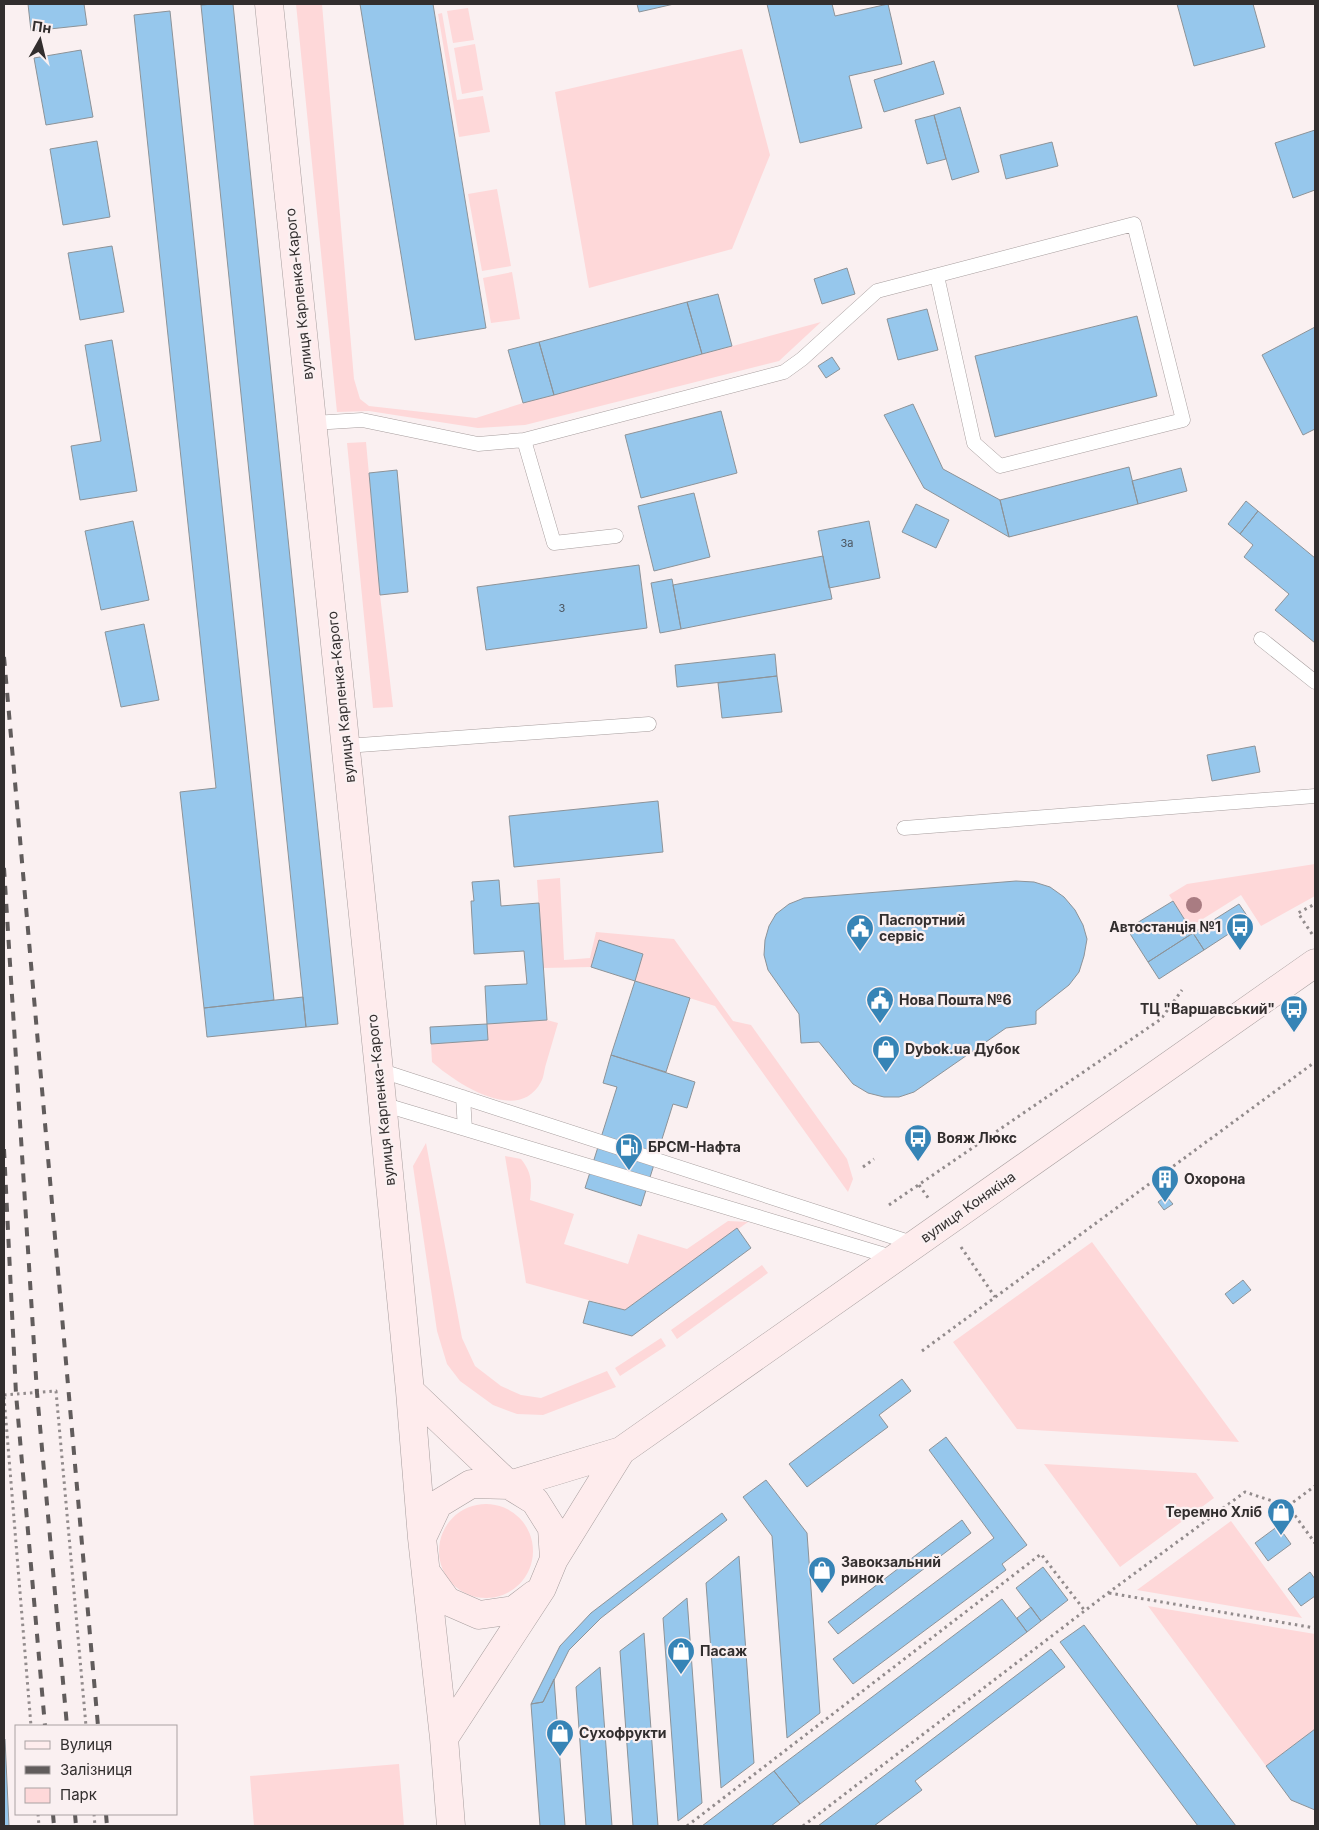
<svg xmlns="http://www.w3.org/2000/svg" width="1319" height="1830" viewBox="0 0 1319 1830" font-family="Inter,sans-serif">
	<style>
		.green { fill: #fed8d9 }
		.building { fill: #96c7ec; stroke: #8d9398 }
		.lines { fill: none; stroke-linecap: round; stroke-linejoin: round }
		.service-casing { stroke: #a79e9e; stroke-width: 15 }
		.secondary-casing { stroke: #a79e9e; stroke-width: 29 }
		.path { stroke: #928b8c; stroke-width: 3; stroke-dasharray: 2.5 4; stroke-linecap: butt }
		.service { stroke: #fff; stroke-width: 14 }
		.secondary { stroke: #feeced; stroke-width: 28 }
		.rail { stroke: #615c5c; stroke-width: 4; stroke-dasharray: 9 9; stroke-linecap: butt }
		.tree { fill: #a97c82 }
		.labels { text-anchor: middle; stroke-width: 4.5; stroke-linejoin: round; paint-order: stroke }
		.number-label { font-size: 11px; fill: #4b545e }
		.street-label { font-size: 14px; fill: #322e2e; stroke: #faf0f1 }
		.poi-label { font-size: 14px; font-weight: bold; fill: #322e2e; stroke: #faf0f1; text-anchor: start }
	</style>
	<rect width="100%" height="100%" fill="#faf0f1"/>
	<path class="green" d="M296,4h26l32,375 6,20 9,7 107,12 47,-15 298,-81 -42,39 -254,64 -47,3 -109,-17 -32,1z
		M468,8l6,32 -21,3 -6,-32z
		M442,13l15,87 26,-4 7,36 -31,5 -21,-123z
		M475,44l8,46 -21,4 -8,-46z
		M742,49l28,106 -38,94 -143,39 -34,-196z
		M497,189l14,77 -29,5 -14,-77z
		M512,272l8,47 -29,4 -8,-45z
		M366,442l14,153 13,112 -20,1 -26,-265z
		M1315,864v32l-54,30 -20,-31 -51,32 -21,-32 18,-11z
		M560,878l4,82 26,-2 6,-26 78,7 59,82 18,4 96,134 6,20 -5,13 -133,-186 -80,-25 -36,-40 -8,26 -48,1 -6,-88z
		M547,1020l11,3c-4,14 -8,27 -12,41 -2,6 -2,13 -5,18 -23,43 -85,1 -109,-20l-1,-18 57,-4 -1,-16z
		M426,1143l36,195 13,28 26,20 20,9 20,3 66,-27 9,16 -73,28 -26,-1 -24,-9 -33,-24 -13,-17 -10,-33 -24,-165z
		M505,1156l16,3c11,14 11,23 9,41l44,14 -10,30 64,20 10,-30 49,15 41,-28 20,1 -123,88 -99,-27z
		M1092,1242l147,200 -222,-13 -64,-87z
		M762,1265l6,8 -91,66 -6,-9z
		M661,1338l5,8 -46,30 -5,-8z
		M1044,1464l152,9 18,25 -94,69z
		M439 1551a47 47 0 1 1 94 0a47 47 0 1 1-94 0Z
		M1231,1521l71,97 -165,-28z
		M1148,1606l167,28v95l-49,37z
		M399,1764l5,62h-150l-4,-50z"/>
	<path class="building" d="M28,4h56l3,21 -56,6z
		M214,4h19l105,1020 -32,3 -105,-1022z
		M360,4h73l53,324 -71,12z
		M637,4h37l-35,8z
		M767,4h65l3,12 53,-12 14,60 -53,12 13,52 -62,15z
		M1177,4h76l12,43 -71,19z
		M170,11l104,989 -70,8 -24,-216 36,-4 -82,-773z
		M81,50l12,67 -47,8 -12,-67z
		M934,61l10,33 -60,18 -10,-32z
		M960,107l19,65 -27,8 -18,-65z
		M934,115l12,44 -19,5 -12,-44z
		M1315,130v60l-22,8 -18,-55z
		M97,141l13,76 -47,8 -13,-76z
		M1052,142l6,24 -52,13 -6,-24z
		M112,246l12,66 -44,8 -12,-67z
		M847,268l8,26 -33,10 -8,-25z
		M718,294l14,52 -30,8 -15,-52z
		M687,302l15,52 -148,41 -15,-53z
		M927,309l11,41 -40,10 -11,-41z
		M1137,316l20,80 -162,41 -20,-81z
		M1315,327v102l-12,6 -41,-80z
		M112,340l25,151 -57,9 -9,-54 30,-5 -16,-96z
		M539,342l15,53 -31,8 -15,-53z
		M832,357l8,12 -14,9 -8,-12z
		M913,404l30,65 57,31 9,37 -85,-49 -40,-73z
		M721,411l16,62 -96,25 -16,-63z
		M1129,467l9,37 -129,33 -9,-37z
		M1181,468l6,23 -49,13 -6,-23z
		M397,470l11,122 -28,3 -11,-122z
		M694,493l16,64 -56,14 -16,-65z
		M1246,501l12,10 -18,23 -12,-10z
		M916,504l33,16 -13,28 -34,-16z
		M1258,511l57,47v85l-40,-33 14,-16 -45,-37 9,-12 -13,-11z
		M133,521l16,79 -48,10 -16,-79z
		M869,521l11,57 -51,10 -11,-57z
		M823,556l9,43 -151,30 -8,-44z
		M639,565l8,63 -161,22 -9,-63z
		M672,579l9,50 -21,4 -9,-50z
		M144,624l15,76 -38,7 -16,-75z
		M775,654l2,22 -100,11 -2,-22z
		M777,676l5,36 -60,6 -4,-35z
		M1255,746l5,26 -48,9 -5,-26z
		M658,801l5,51 -149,15 -5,-51z
		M499,880l2,26 38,-3 8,117 -60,4 -2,-38 42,-2 -3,-33 -50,3 -3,-53h3l-2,-19z
		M1016,881l18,1 16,5 14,10 11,13 8,15 4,14 -3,17 -5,16 -10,13 -33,26v13l-30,4 -92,64 -15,5h-15l-16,-4 -15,-9 -34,-42 -18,1 -2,-29 -31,-44 -4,-15 1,-15 4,-14 7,-12 13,-10 15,-6z
		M1173,901l20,32 -45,29 -21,-33z
		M1239,904l11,16 -46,30 -11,-17z
		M1193,933l11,17 -45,29 -11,-17z
		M599,940l44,14 -8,27 -44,-14z
		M635,981l55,17 -24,74 -55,-17z
		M303,997l3,30 -99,10 -3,-29z
		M487,1024l1,16 -57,4 -1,-17z
		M611,1055l84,27 -8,26 -14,-4 -32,102 -56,-18 32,-101 -14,-4z
		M1166,1196l7,8 -9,6 -6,-8z
		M737,1228l14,20 -119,88 -49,-13 6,-22 36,9z
		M1243,1280l8,10 -18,14 -8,-10z
		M902,1379l9,12 -32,24 9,12 -81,60 -18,-23z
		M946,1437l81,108 -25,19 4,6 -153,114 -20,-25 161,-121 -65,-88z
		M766,1480l41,53 13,180 -33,25 -15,-202 -29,-39z
		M722,1513l5,7 -126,98 -32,32 -26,52 -12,2 29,-58 31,-33z
		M962,1520l9,13 -133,101 -10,-12z
		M1278,1526l13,18 -23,17 -13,-18z
		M739,1556l15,207 -33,25 -15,-205z
		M1043,1567l25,33 -27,21 -25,-33z
		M1310,1572l5,7v17l-14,10 -13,-17z
		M687,1598l15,205 -24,18 -15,-203z
		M1002,1599l25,33 -227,172 -26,-33z
		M1031,1607l10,14 -14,11 -10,-14z
		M1084,1625l152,201h-38l-138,-184z
		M644,1633l14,193h-25l-13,-175z
		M1051,1649l14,18 -150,114 7,9 -48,36h-56z
		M600,1667l12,159h-26l-10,-139z
		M554,1679l11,147h-25l-9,-122 12,-2z
		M1315,1729v81l-24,-10 -25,-34z
		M4,1739h1l4,87h-5z
		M774,1771l26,33 -29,22h-69z"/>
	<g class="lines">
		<g class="service-casing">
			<path id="service" d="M313,423l49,-3 116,24 46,-4 260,-68 18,-13 75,-68 257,-67 49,196 -183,46 -26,-23 -37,-167
				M524,440l30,103 62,-7
				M1261,639l54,43
				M346,746l303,-22
				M904,828l411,-32
				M379,1070l536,174
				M463,1097l2,32
				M382,1104l513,154"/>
		</g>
		<g class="secondary-casing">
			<path id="secondary" d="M269,4l110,1066 31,321 12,147
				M410,1391l99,94 26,16 17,27 2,31
				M426,1572l21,29 32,14 35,-5 21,-16
				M444,1738l98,-150 12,-29 67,-108
				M451,1826l-7,-88 -22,-200 16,-34 33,-20 38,1 112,-34 694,-488"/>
		</g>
		<path class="path" d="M1312,934l-14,-21 17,-9
			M863,1167l11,-8
			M919,1185l10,14
			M889,1205l272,-186 21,-29
			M961,1247l34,50
			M922,1351l393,-289
			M4,1395l52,-4 30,335
			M4,1397l27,329
			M1288,1506l27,-20
			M1109,1593l206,35
			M38,1814l1,12
			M94,1814l1,12
			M687,1826l354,-272 44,57
			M803,1826l305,-233 137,-101 43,14 27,37"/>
		<use href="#service" class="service"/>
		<use href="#secondary" class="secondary"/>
		<path class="rail" d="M4,657l94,1069
			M4,868l33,525 30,333
			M4,1149l12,245 29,332
			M53,1814l1,12
			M75,1814l1,12
			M106,1814l1,12"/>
	</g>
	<circle class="tree" cx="1194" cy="905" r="8"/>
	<defs>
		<g id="bus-pin" transform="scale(1.4375)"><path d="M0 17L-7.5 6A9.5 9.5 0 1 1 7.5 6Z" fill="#3684b6" stroke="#faf0f1"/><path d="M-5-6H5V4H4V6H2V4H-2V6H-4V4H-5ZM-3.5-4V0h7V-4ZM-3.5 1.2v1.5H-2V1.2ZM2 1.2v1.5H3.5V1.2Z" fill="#fff"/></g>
		<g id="civic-pin" transform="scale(1.4375)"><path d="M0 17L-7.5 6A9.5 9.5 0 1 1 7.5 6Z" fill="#3684b6" stroke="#faf0f1"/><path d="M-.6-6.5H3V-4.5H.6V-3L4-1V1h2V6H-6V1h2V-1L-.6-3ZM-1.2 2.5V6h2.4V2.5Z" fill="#fff"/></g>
		<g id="shop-pin" transform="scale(1.4375)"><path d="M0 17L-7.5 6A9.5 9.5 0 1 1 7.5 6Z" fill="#3684b6" stroke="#faf0f1"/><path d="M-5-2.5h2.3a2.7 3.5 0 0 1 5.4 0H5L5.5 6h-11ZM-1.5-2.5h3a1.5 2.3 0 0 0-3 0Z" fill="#fff"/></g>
		<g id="fuel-pin" transform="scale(1.4375)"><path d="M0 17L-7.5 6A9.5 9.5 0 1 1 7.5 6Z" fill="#3684b6" stroke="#faf0f1"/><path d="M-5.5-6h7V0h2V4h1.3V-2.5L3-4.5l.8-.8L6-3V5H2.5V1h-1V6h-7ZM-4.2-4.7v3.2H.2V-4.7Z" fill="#fff"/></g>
		<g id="building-pin" transform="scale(1.4375)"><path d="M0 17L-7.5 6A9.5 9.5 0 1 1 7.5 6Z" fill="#3684b6" stroke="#faf0f1"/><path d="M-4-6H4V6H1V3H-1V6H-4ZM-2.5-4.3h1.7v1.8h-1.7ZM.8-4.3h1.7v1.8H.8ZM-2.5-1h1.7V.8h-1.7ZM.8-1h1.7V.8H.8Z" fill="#fff"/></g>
	</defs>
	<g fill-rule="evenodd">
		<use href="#bus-pin" x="1240" y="927"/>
		<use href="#civic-pin" x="860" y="928"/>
		<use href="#civic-pin" x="880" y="1000"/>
		<use href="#bus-pin" x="1294" y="1009"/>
		<use href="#shop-pin" x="886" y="1049"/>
		<use href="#bus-pin" x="918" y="1138"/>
		<use href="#fuel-pin" x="629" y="1147"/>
		<use href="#building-pin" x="1165" y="1179"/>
		<use href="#shop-pin" x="1281" y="1512"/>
		<use href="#shop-pin" x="822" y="1570"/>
		<use href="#shop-pin" x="681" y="1651"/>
		<use href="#shop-pin" x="560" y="1733"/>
	</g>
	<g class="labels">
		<g class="number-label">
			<text x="847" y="547">3а</text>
			<text x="562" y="612">3</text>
		</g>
		<g class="street-label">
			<text transform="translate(299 294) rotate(-96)" y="5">вулиця Карпенка-Карого</text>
			<text transform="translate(341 697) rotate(-96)" y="5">вулиця Карпенка-Карого</text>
			<text transform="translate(381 1100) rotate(-96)" y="5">вулиця Карпенка-Карого</text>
			<text transform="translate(968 1207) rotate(-35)" y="5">вулиця Конякіна</text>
		</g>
		<g class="poi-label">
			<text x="879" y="925">Паспортний<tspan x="879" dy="16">сервіс</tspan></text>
			<text x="1221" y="932" text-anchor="end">Автостанція №1</text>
			<text x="899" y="1005">Нова Пошта №6</text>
			<text x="1275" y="1014" text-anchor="end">ТЦ "Варшавський"</text>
			<text x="905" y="1054">Dybok.ua Дубок</text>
			<text x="937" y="1143">Вояж Люкс</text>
			<text x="648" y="1152">БРСМ-Нафта</text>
			<text x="1184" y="1184">Охорона</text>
			<text x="1262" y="1517" text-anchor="end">Теремно Хліб</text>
			<text x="841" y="1567">Завокзальний<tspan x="841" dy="16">ринок</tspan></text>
			<text x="700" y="1656">Пасаж</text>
			<text x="579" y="1738">Сухофрукти</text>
		</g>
	</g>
	<rect width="1319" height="1830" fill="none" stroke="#322e2e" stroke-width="10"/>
	<rect x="15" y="1725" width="162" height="90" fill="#faf0f1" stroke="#aaa2a3"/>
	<rect x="25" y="1741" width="25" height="8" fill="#feeced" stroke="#aaa2a3"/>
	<text x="60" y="1750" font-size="15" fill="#322e2e">Вулиця</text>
	<rect x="25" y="1766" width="25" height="8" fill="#615c5c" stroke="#aaa2a3"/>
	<text x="60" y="1775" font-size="15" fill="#322e2e">Залізниця</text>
	<rect x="25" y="1788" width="25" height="15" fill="#fed8d9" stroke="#aaa2a3"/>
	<text x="60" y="1800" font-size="15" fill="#322e2e">Парк</text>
	<g transform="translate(40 40) rotate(8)" stroke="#faf0f1" stroke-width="4" paint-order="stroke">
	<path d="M0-4L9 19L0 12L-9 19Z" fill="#322e2e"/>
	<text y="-8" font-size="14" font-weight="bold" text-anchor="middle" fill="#322e2e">Пн</text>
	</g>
</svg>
